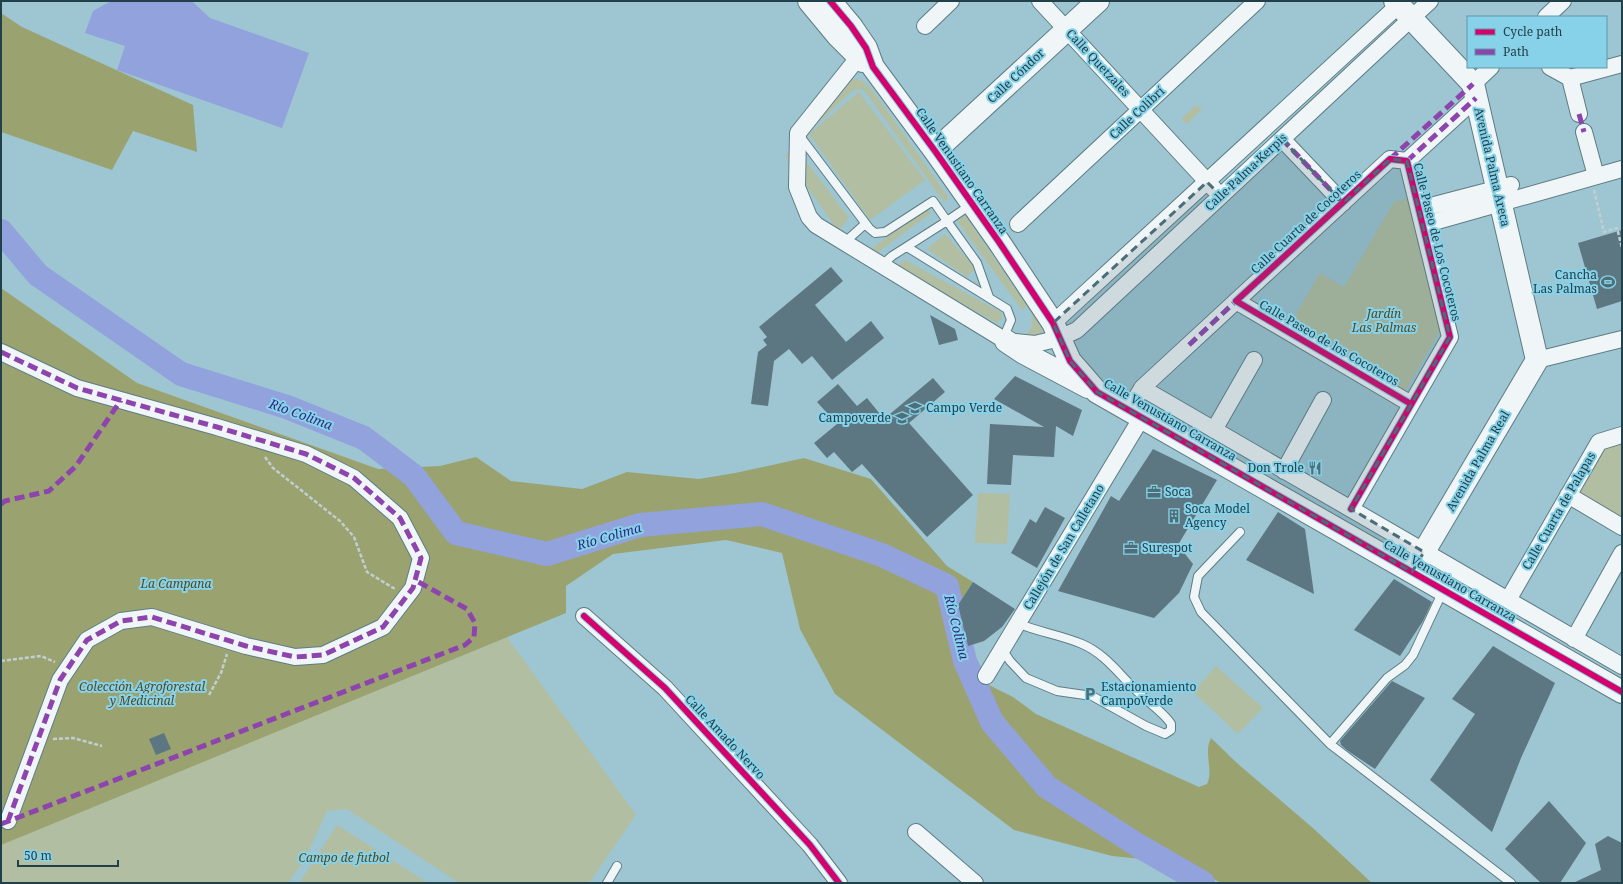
<svg xmlns="http://www.w3.org/2000/svg" width="1623" height="884" viewBox="0 0 1623 884" font-family="'Noto Serif',serif">
	<style>
		.green { fill: #b2bea2 }
		.forest { fill: #9aa370 }
		.water { fill: #91a2dd }
		.lines { fill: none; stroke-linecap: round; stroke-linejoin: round }
		.river { stroke: #91a2dd; stroke-width: 24 }
		.building { fill: #5c7781 }
		.lane-casing { stroke: #5d7c84; stroke-width: 10 }
		.street-casing { stroke: #5d7c84; stroke-width: 18 }
		.secondary-casing { stroke: #5d7c84; stroke-width: 24 }
		.path { stroke: #c1ced2; stroke-width: 2.5; stroke-dasharray: 4 2; stroke-linecap: butt }
		.lane { stroke: #f0f6f8; stroke-width: 8 }
		.street { stroke: #f0f6f8; stroke-width: 16 }
		.secondary { stroke: #f0f6f8; stroke-width: 22 }
		.quiet { stroke: #8e44ad; stroke-width: 5; stroke-dasharray: 10 5; stroke-linecap: butt }
		.cycleway-casing { stroke: #87d2e8; stroke-width: 8 }
		.cycleway { stroke: #d6006c; stroke-width: 6 }
		.marked { fill: #4a6d78; fill-opacity: 0.2; stroke: #4a6d78; stroke-width: 3; stroke-dasharray: 8 5; stroke-linejoin: round }
		.labels { text-anchor: middle; stroke-width: 4; stroke-linejoin: round; paint-order: stroke }
		.street-label { font-size: 12px; fill: #21404a; stroke: #87d2e8 }
		.poi-label { font-size: 12px; fill: #21404a; stroke: #87d2e8; text-anchor: start }
		.park-label { font-size: 12px; font-style: italic; fill: #524a22; stroke: #87d2e8 }
		.water-label { font-size: 13px; font-style: italic; fill: #2f2883; stroke: #87d2e8 }
	</style>
	<rect width="100%" height="100%" fill="#9dc6d2"/>
	<path class="green" d="M857,79l6,2 10,10 76,107 -5,4 -78,-109c-5,-6 -10,-4 -16,0l-61,57 53,-65 8,-5z
		M859,92l66,88 -55,40 -61,-86z
		M1196,105l6,4 -15,15 -6,-5z
		M807,136l4,5 -12,11 50,66 -11,13 -53,-76z
		M1408,198l33,131 -37,64 -115,-67 31,-53 24,14 50,-85z
		M926,207l5,6 -54,40 -7,-3z
		M965,215l62,91 -5,4 -65,-89z
		M945,234l30,34 -8,9 -40,-28z
		M905,260l97,53v6l-5,4 -101,-57z
		M1,288l136,95 241,86 188,117v27l-59,24 129,178 -47,68h-130l-112,-74 -20,2 -22,48 -17,24h-287z
		M1035,314l8,18 -4,5 -13,-3c6,-4 7,-12 6,-19z
		M1622,442v77l-43,-26 26,-45z
		M978,493l32,1 -3,50 -32,-1z
		M1216,666l47,42 -25,26 -45,-42z
		M337,825l91,58h-129z"/>
	<path class="forest" d="M1,13l21,14 171,78 4,47 -64,-21 -21,39 -111,-38z
		M1,288l136,95 241,86 62,-3 36,-9 35,24 71,8 45,-17 72,7 36,-6 69,-15 67,21 76,87 26,16 -15,23 17,73 38,19 23,17 163,73 8,-3c7,-15 -4,-30 4,-46l27,26 76,65 58,54h-151l-39,-20 -70,-7 -98,-26 -179,-136 -35,-65 -18,-76 -56,-13 -113,14 -47,32v27l-565,232z"/>
	<path class="water" d="M111,1h81l18,17 99,35 -27,75 -165,-58 8,-24 -40,-13 8,-22z"/>
	<g class="lines">
		<path class="river" d="M1,231l37,44 143,99 106,33 77,31 50,38 42,57 91,21 93,-29 122,-11 120,41 65,31 18,75 27,61 55,65 92,59 64,37"/>
	</g>
	<path class="building" d="M1622,230v71l-25,8 -19,-66z
		M831,267l12,14 -28,24 31,37 25,-21 13,17 -52,42 -20,-24 -10,8 -13,-15 -15,12 -6,45 -17,-2 7,-52 9,-7 -4,-5 4,-3 -8,-10z
		M930,315l25,14 3,11 -19,5z
		M1015,376l67,34 -9,26 -17,-10 -2,31 -41,-2 -2,30 -24,-1 3,-60 54,3 -50,-28z
		M933,378l12,14 -36,31 64,72 -46,42 -65,-73 -10,8 -18,-20 -7,6 -13,-15 23,-19 -20,-22 21,-18 19,22 10,-8 17,21z
		M1153,449l64,31 -39,65 15,19 -14,29 -25,25 -96,-27 53,-95 8,5z
		M1045,507l20,11 -28,50 -26,-15 19,-34 6,4z
		M1278,512l27,17 9,65 -68,-34z
		M1394,579l38,23 -9,19 -23,35 -46,-26z
		M973,582l42,27 -13,18 -18,14 -16,5 -10,-41z
		M1493,646l62,37 -34,75 -29,74 -62,-52 45,-66 -23,-15z
		M1392,681l33,17 -50,71 -27,-18 -7,-6 -1,-4z
		M164,733l7,16 -15,6 -7,-16z
		M1549,801l37,42 -26,40h-19l-36,-34z
		M1608,836l14,7v40h-49l28,-13 -6,-26z"/>
	<g class="lines">
		<g class="lane-casing">
			<path id="lane" d="M799,135l70,93 6,5 10,-1 48,-31 14,20 -55,35 -10,9
				M972,204l-25,17 30,42 12,34
				M845,242l20,-18
				M907,247l100,62 4,11 -8,19
				M1240,532l-42,44 -4,21 7,15 129,132
				M1443,591l-30,64 -8,10 -18,13 -57,66 181,139
				M1002,649l8,12 16,17 31,13 35,5 54,30 19,8 6,-4c0,-1 0,-6 0,-6 -5,-9 -24,-23 -31,-30 -19,-17 -34,-40 -58,-50 -21,-9 -44,-12 -65,-21
				M607,883l10,-17"/>
		</g>
		<g class="street-casing">
			<path id="street" d="M1040,1l174,188
				M1546,17l17,-16
				M925,26l26,-25
				M865,49l-67,84 -1,54 12,30 7,8 190,116 29,3 25,-6 17,-8 353,-329
				M1550,67l20,11 52,-14
				M1570,78l9,36
				M1473,84l18,-17
				M1584,132l12,44
				M1282,139l61,64
				M1407,161l69,-63
				M1419,209l92,-24
				M1018,224l239,-223
				M1423,225l199,-56
				M1236,301l175,103
				M1053,323l350,-322
				M1,352l76,36 140,39 89,27 48,24 46,40 21,40 -8,30 -30,39 -60,28 -28,2 -49,-11 -94,-29 -31,4 -34,19 -27,40 -52,141
				M1537,360l85,-21
				M1142,388l480,278
				M1129,410l13,-22 248,-229 17,2 43,176 -99,172
				M1214,430l40,-70
				M1284,471l39,-71
				M1568,495l54,32
				M1508,600l91,-158 23,-7
				M584,616l81,72 145,157 29,38
				M1574,639l48,-86
				M986,676l156,-259
				M916,832l59,51"/>
		</g>
		<g class="secondary-casing">
			<path id="secondary" d="M809,1l29,35 25,25
				M830,1l21,25 15,22 7,19 62,84 64,91 54,81 17,38 27,31 525,300
				M1395,1l78,83 64,276 -125,212
				M935,151l163,-150
				M1006,341l18,12 64,34"/>
		</g>
		<path class="path" d="M1594,190l10,42 13,-4 5,20
			M265,457l8,11 67,53 14,16 13,35 28,17
			M1,661l40,-5 14,6
			M209,695l12,-22 6,-19
			M53,739l20,-1 29,8"/>
		<use href="#lane" class="lane"/>
		<use href="#street" class="street"/>
		<use href="#secondary" class="secondary"/>
		<path class="quiet" d="M1579,114l5,18
			M1282,139l61,64
			M1390,159l83,-75
			M1407,161l69,-63
			M1189,345l47,-44
			M1,352l76,36 140,39 89,27 48,24 46,40 21,40 -8,30 -30,39 -60,28 -28,2 -49,-11 -94,-29 -31,4 -34,19 -27,40 -52,141
			M1,504l4,-3 44,-10 27,-25 45,-66
			M1,824l464,-179 9,-8 1,-14 -8,-14 -52,-29"/>
		<g class="cycleway-casing">
			<path id="cycleway" d="M830,1l21,25 15,22 7,19 62,84 64,91 54,81 17,38 27,31 525,300
				M1351,509l99,-172 -43,-176 -17,-2 -154,142 175,103
				M584,616l81,72 145,157 29,38"/>
		</g>
		<use href="#cycleway" class="cycleway"/>
	</g>
	<path class="marked" d="M1282,139l61,64 47,-44 17,2 43,176 -99,172 73,43 -12,20 -315,-180 -27,-31 -17,-38 154,-141 14,14z"/>
	<defs>
		<g id="stadium-bare" transform="scale(1.08)"><path d="M0-5a6.5 5 0 1 0 0 10a6.5 5 0 1 0 0-10ZM-3.5-1.8h7v3.6h-7Z" fill="#4c6f7a" stroke="#87d2e8" stroke-width="2.5" paint-order="stroke"/></g>
		<g id="school-bare" transform="scale(1.08)"><path d="M0-5L7-2L0 1L-7-2ZM-4 1L0 2.5L4 1V4Q0 6-4 4Z" fill="#4c6f7a" stroke="#87d2e8" stroke-width="2.5" paint-order="stroke"/></g>
		<g id="restaurant-bare" transform="scale(1.08)"><path d="M-5-6h1v4h1v-4h1v4h1v-4h1v5L-1.5 .5V6h-2V.5L-5-1ZM5-6V6H3V1.5H1.5Q1.5-4 5-6Z" fill="#4c6f7a" stroke="#87d2e8" stroke-width="2.5" paint-order="stroke"/></g>
		<g id="office-bare" transform="scale(1.08)"><path d="M-6-3h4V-5.5h4V-3h4V5H-6ZM-1-4.5V-3h2v-1.5ZM-6 0V1H6V0Z" fill="#4c6f7a" stroke="#87d2e8" stroke-width="2.5" paint-order="stroke"/></g>
		<g id="building-bare" transform="scale(1.08)"><path d="M-4-6H4V6H1V3H-1V6H-4ZM-2.5-4.3h1.7v1.8h-1.7ZM.8-4.3h1.7v1.8H.8ZM-2.5-1h1.7V.8h-1.7ZM.8-1h1.7V.8H.8Z" fill="#4c6f7a" stroke="#87d2e8" stroke-width="2.5" paint-order="stroke"/></g>
		<g id="parking-bare" transform="scale(1.08)"><path d="M-3.5-5.5H1a3.5 3.5 0 0 1 0 7H-1V5.5H-3.5ZM-1-3.4V-.6H.8a1.4 1.4 0 0 0 0-2.8Z" fill="#4c6f7a" stroke="#87d2e8" stroke-width="2.5" paint-order="stroke"/></g>
	</defs>
	<g fill-rule="evenodd">
		<use href="#stadium-bare" x="1608" y="282"/>
		<use href="#school-bare" x="915" y="408"/>
		<use href="#school-bare" x="902" y="418"/>
		<use href="#restaurant-bare" x="1315" y="468"/>
		<use href="#office-bare" x="1154" y="492"/>
		<use href="#building-bare" x="1174" y="516"/>
		<use href="#office-bare" x="1131" y="548"/>
		<use href="#parking-bare" x="1090" y="694"/>
	</g>
	<g class="labels">
		<g class="street-label">
			<text transform="translate(1098 63) rotate(47)" y="4">Calle Quetzales</text>
			<text transform="translate(1016 76) rotate(-43)" y="4">Calle Cóndor</text>
			<text transform="translate(1137 113) rotate(-43)" y="4">Calle Colibrí</text>
			<text transform="translate(1492 167) rotate(77)" y="4">Avenida Palma Areca</text>
			<text transform="translate(962 171) rotate(55)" y="4">Calle Venustiano Carranza</text>
			<text transform="translate(1246 172) rotate(-43)" y="4">Calle Palma Kerpis</text>
			<text transform="translate(1306 222) rotate(-43)" y="4">Calle Cuarta de Cocoteros</text>
			<text transform="translate(1437 242) rotate(76)" y="4">Calle Paseo de Los Cocoteros</text>
			<text transform="translate(1329 343) rotate(30)" y="4">Calle Paseo de los Cocoteros</text>
			<text transform="translate(1170 420) rotate(30)" y="4">Calle Venustiano Carranza</text>
			<text transform="translate(1478 461) rotate(-60)" y="4">Avenida Palma Real</text>
			<text transform="translate(1559 511) rotate(-60)" y="4">Calle Cuarta de Palapas</text>
			<text transform="translate(1064 547) rotate(-59)" y="4">Callejón de San Calletano</text>
			<text transform="translate(1450 581) rotate(30)" y="4">Calle Venustiano Carranza</text>
			<text transform="translate(725 737) rotate(47)" y="4">Calle Amado Nervo</text>
		</g>
		<g class="poi-label">
			<text x="1597" y="279" text-anchor="end">Cancha<tspan x="1597" dy="14">Las Palmas</tspan></text>
			<text x="926" y="412">Campo Verde</text>
			<text x="891" y="422" text-anchor="end">Campoverde</text>
			<text x="1304" y="472" text-anchor="end">Don Trole</text>
			<text x="1165" y="496">Soca</text>
			<text x="1185" y="513">Soca Model<tspan x="1185" dy="14">Agency</tspan></text>
			<text x="1142" y="552">Surespot</text>
			<text x="1101" y="691">Estacionamiento<tspan x="1101" dy="14">CampoVerde</tspan></text>
		</g>
		<g class="park-label">
			<text x="1384" y="318">Jardín<tspan x="1384" dy="14">Las Palmas</tspan></text>
			<text x="176" y="588">La Campana</text>
			<text x="142" y="691">Colección Agroforestal<tspan x="142" dy="14">y Medicinal</tspan></text>
			<text x="344" y="862">Campo de futbol</text>
		</g>
		<g class="water-label">
			<text transform="translate(301 414) rotate(20)" y="5">Río Colima</text>
			<text transform="translate(609 536) rotate(-16)" y="5">Río Colima</text>
			<text transform="translate(957 627) rotate(76)" y="5">Río Colima</text>
		</g>
	</g>
	<rect width="1623" height="884" fill="none" stroke="#21404a" stroke-width="4"/>
	<rect x="1467" y="16" width="140" height="52" fill="#87d2e8" stroke="#5e98a9"/>
	<rect x="1475" y="29" width="20" height="6" fill="#d6006c" stroke="#5e98a9"/>
	<text x="1503" y="36" font-size="12" fill="#21404a">Cycle path</text>
	<rect x="1475" y="49" width="20" height="6" fill="#8e44ad" stroke="#5e98a9"/>
	<text x="1503" y="56" font-size="12" fill="#21404a">Path</text>
	<path d="M18 860v6h100v-6" fill="none" stroke="#21404a" stroke-width="2"/>
	<text x="24" y="860" font-size="12" fill="#21404a" stroke="#87d2e8" stroke-width="3" paint-order="stroke">50 m</text>
</svg>
